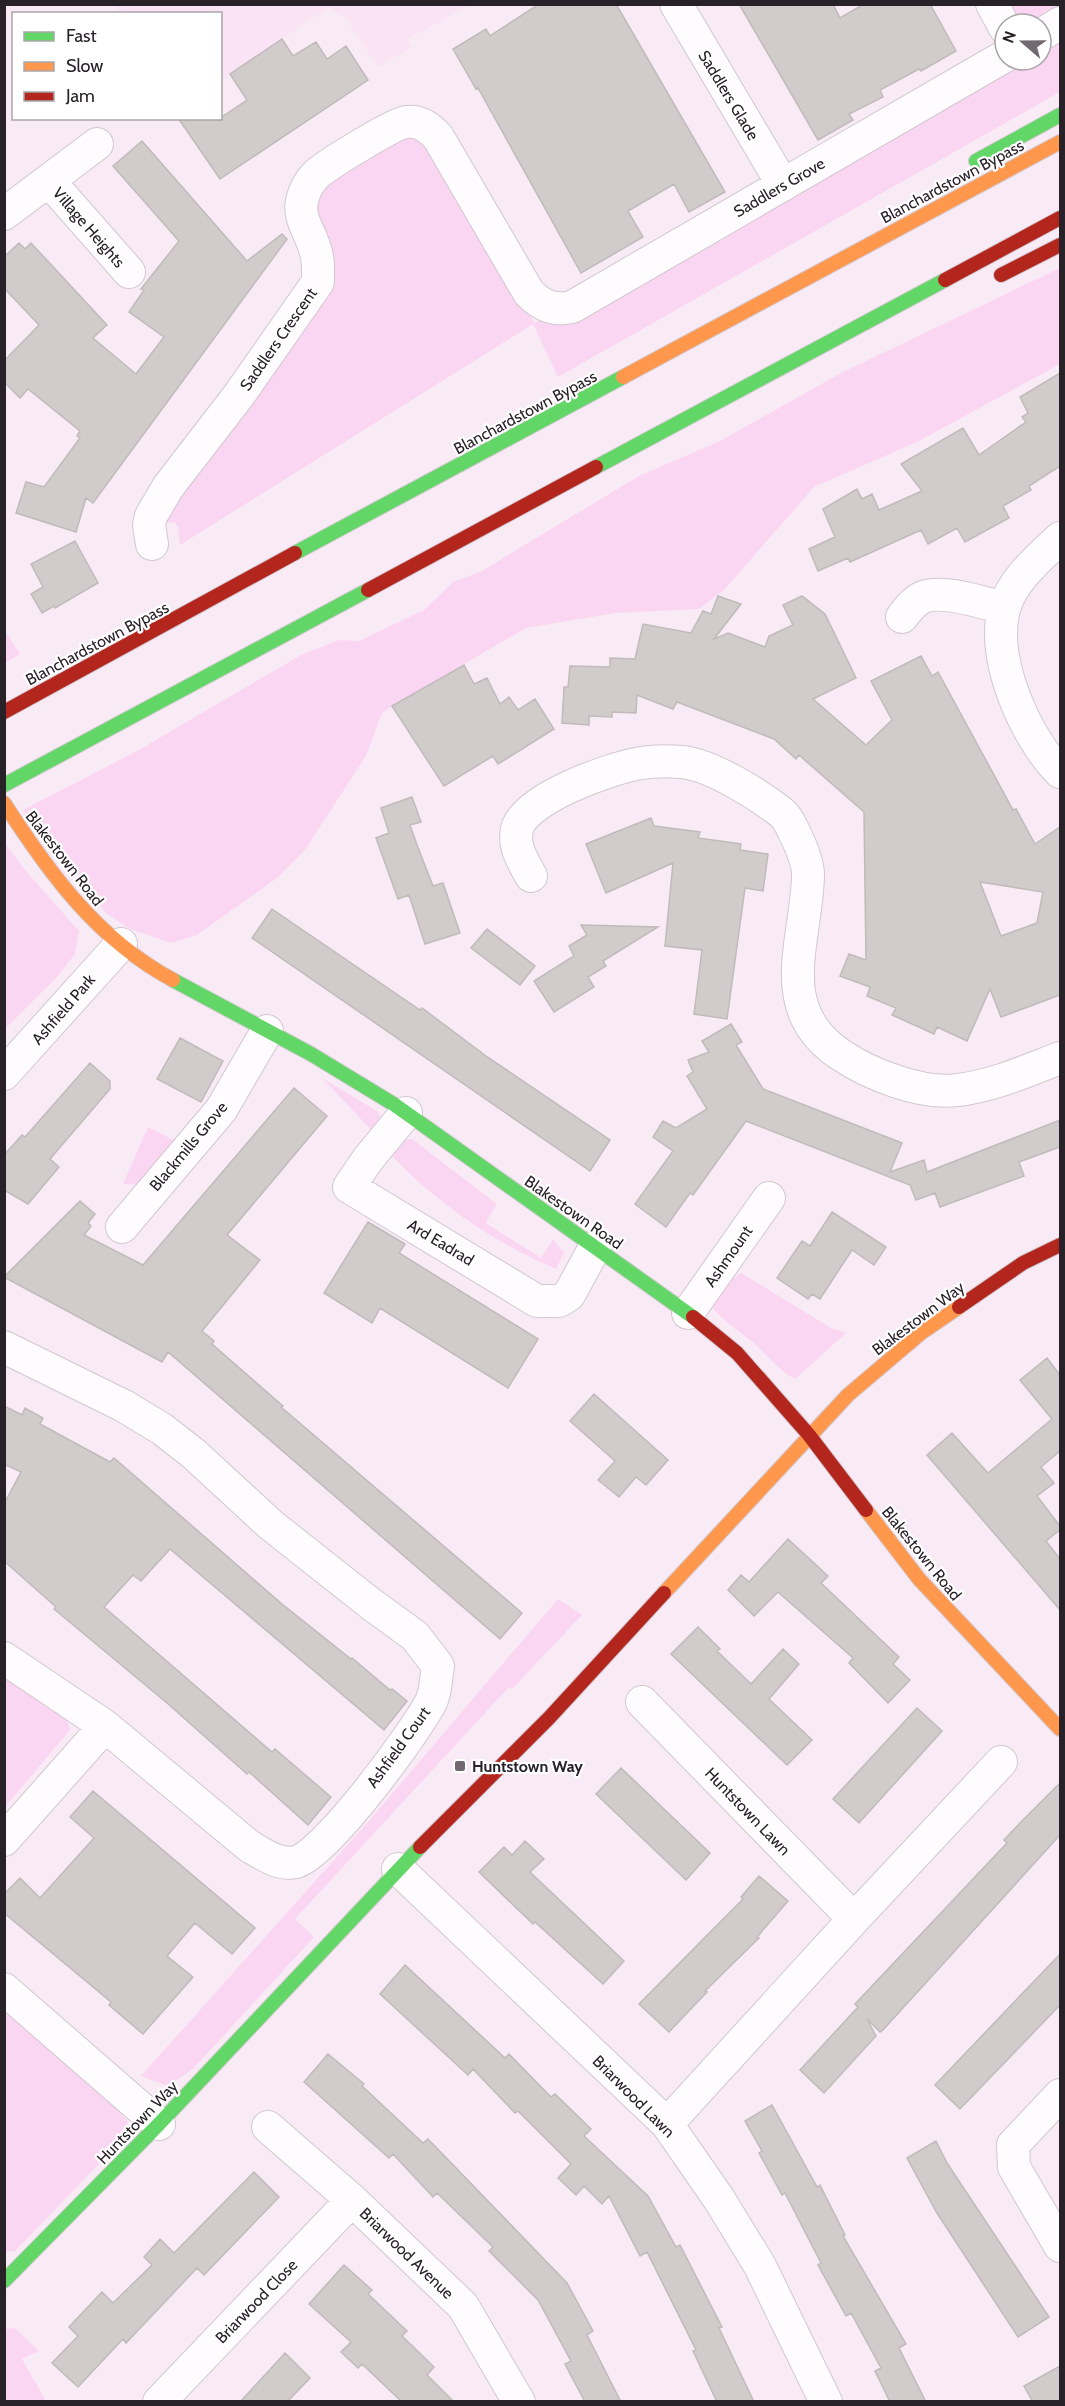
<svg xmlns="http://www.w3.org/2000/svg" width="1065" height="2406" viewBox="0 0 1065 2406" font-family="Cabin,sans-serif">
	<style>
		.built { fill: #f9e3f4 }
		.green { fill: #fbd6f3 }
		.building { fill: #d2cbcb; stroke: #c0baba; stroke-width: 1.5; fill-rule: evenodd }
		.lines { fill: none; stroke-linecap: round; stroke-linejoin: round }
		.street-casing { stroke: #d2c8cf; stroke-width: 34 }
		.fast-casing { stroke: #d2c8cf; stroke-width: 16 }
		.slow-casing { stroke: #d2c8cf; stroke-width: 16 }
		.jam-casing { stroke: #d2c8cf; stroke-width: 16 }
		.street { stroke: #fefcfe; stroke-width: 32 }
		.fast { stroke: #63d668; stroke-width: 14 }
		.slow { stroke: #ff974d; stroke-width: 14 }
		.jam { stroke: #b3261e; stroke-width: 14 }
		.poi-dot { fill: #716870; stroke: #fff; stroke-width: 2 }
		.labels { text-anchor: middle; stroke-width: 4.5; stroke-linejoin: round; paint-order: stroke }
		.street-label { font-size: 16px; fill: #292128; stroke: #fff }
		.poi-label { font-size: 16px; font-weight: bold; fill: #292128; stroke: #fff; text-anchor: start }
	</style>
	<rect width="100%" height="100%" fill="#f8ebf5"/>
	<path class="built" d="M114,5h356l-63,34 5,8 -34,20 -33,-50 -6,-2 -8,-7 -5,1 -105,71 -1,-66 -99,-1z"/>
	<path class="green" d="M1007,5h53v11c-11,5 -31,15 -42,5 -4,-4 -8,-12 -11,-16z
		M1060,38v54l-502,285 -25,-53 -353,221 -2,-18 -4,-5 -10,1 -2,-9 165,-227 -14,-68 8,-34 76,-50h25l108,179 4,9 254,-124 235,-139h18v-10z
		M1060,268v96l-143,78 -103,45 -90,103 -25,19 -84,4 -89,15 -134,78 -10,7 -16,43 -62,95 -27,27 -80,57 -26,8 -41,-14 -24,-16 -83,-103 114,-59 164,-96 38,-15 20,1 65,-31 29,-28 27,-10 159,-96 81,-35 121,-68z
		M4,629l16,25 -15,9h-1z
		M4,842l21,28 54,61 -4,23 -17,22 -53,53z
		M322,1078l55,33c6,8 3,16 0,25z
		M148,1127l31,16 -35,42 -21,-1z
		M412,1139l85,65 -11,18 4,4 51,32 12,-19 11,14 -8,16c-64,-27 -121,-67 -169,-118l10,-10z
		M741,1273l90,55 15,5 -51,46c-16,-8 -27,-23 -40,-35 -16,-13 -31,-22 -44,-38l5,-15z
		M558,1599l24,16 -70,74 -3,-2 -214,232 19,18 -121,132 -25,17 -27,-10 227,-254z
		M5,1668l61,48 4,14 -65,77z
		M4,2010l112,98 12,14 -2,14 -111,115 -9,1z
		M4,2327l2,2 9,-1 24,23 -17,8 24,42h-41z"/>
	<path class="building" d="M539,4h77l109,188 -36,20 -15,-28 -46,27 15,26 -62,36 -103,-185 -2,1 -23,-40 33,-20 4,7z
		M739,4h94l7,14 24,-14h66l26,47 -35,20 -2,-2 -39,21 3,7 -34,17 4,6 -35,20z
		M282,39l11,17 23,-14 11,17 19,-13 22,34 -148,99 -42,-61h42l27,-18 -17,-26z
		M142,141l105,120 35,-27 5,5 -194,264 -7,-5 -10,34 -60,-19 10,-31 18,5 36,-49 -3,-2 3,-5 -52,-42 -8,9 -16,-16v-21l35,-36 -35,-37v-31l15,-14 6,6 6,-6 76,82 -14,13 43,36 28,-37 -35,-25 15,-22 -3,-1 38,-48 -66,-75z
		M1060,373v93l-31,20 2,4 -28,16 6,12 -44,24 -8,-14 -29,16 -7,-14 -71,32 -2,-4 -30,13 -9,-22 26,-12 -12,-28 34,-20 5,10 10,-5 7,16 43,-19 -21,-27 62,-36 16,27 47,-33 -4,-5 6,-4 -8,-16z
		M75,541l23,42 -43,25 -1,-2 -12,7 -11,-19 12,-7 -12,-23z
		M718,596l23,8 -27,35 14,-6 37,14 4,-11 24,-11 -10,-20 19,-9 23,18 31,64 -43,21 53,46 26,-25 -21,-39 50,-25 11,20 6,-4 75,138 3,-1 19,35 25,-17v168l-59,22 -11,-28 -23,52 -30,-14 -3,7 -42,-19 4,-7 -29,-12 3,-9 -30,-11 9,-22 17,6 -2,-148 -65,-57 -3,4 -22,-20 -97,-37 -4,7 -36,-14 -1,18 -24,-1v5l-23,-1v9l-27,-2 2,-36h4l2,-21 40,1v-9l25,1 8,-35 48,9 12,-22 8,3zM980,882l63,10 -6,31 -36,13z
		M464,665l10,19 13,-6 13,26 9,-7 9,13 17,-11 19,30 -56,35 -5,-8 -49,30 -52,-80z
		M412,797l9,25 -11,3 7,20 16,41 10,-3 17,50 -35,11 -16,-49 -11,4 -22,-61 13,-5 -8,-25z
		M651,818l3,8 46,6 -2,6 43,6 -1,6 28,4 -5,37 -18,-3 -18,131 -33,-5 8,-64 -37,-4 8,-83 -67,30 -20,-49z
		M272,909l148,101 2,-2 64,48 124,84 -20,31 -338,-233z
		M581,925l77,2 -55,34 3,5 -18,11 6,10 -40,25 -20,-31 40,-25 -5,-10 18,-11z
		M487,929l48,37 -15,19 -49,-37z
		M731,1024l11,18 -6,3 27,44 139,54 -12,29 34,-12 3,12 133,-52v27l-41,15 5,14 -84,31 -5,-14 -19,7 -6,-15 -164,-64 -53,74 -3,-2 -24,34 -31,-23 38,-53 -20,-14 10,-16 13,7 31,-19 -20,-33 6,-4 -5,-12 21,-8 -7,-11z
		M180,1038l43,23 -22,41 -44,-23z
		M90,1063l20,18v8l-60,70 9,8 -31,37 -24,-14v-35l18,-20 3,2z
		M294,1088l33,28 -100,119 33,25 -58,71 12,10 -2,3 71,62 -2,1 241,206 -22,26 -332,-287 -6,10 -158,-85 76,-76 15,13 -7,9 3,3 -7,9 59,30z
		M832,1212l54,35 -12,18 -22,-15 -32,49 -8,-5 -4,5 -31,-21 25,-37 8,5z
		M368,1222l37,22 -6,9 139,86 -30,49 -128,-80 -8,15 -48,-30z
		M1047,1358l13,17v76l-19,16 13,16 -17,13 23,30v4l-14,11 14,18v51l-133,-155 25,-22 36,40 64,-54 -32,-39z
		M594,1394l74,66 -22,25 -10,-8 -17,20 -21,-17 17,-19 -45,-40z
		M4,1406l18,9 3,-7 18,10 -3,6 70,38 4,-4 168,146 69,55 1,-1 38,32 2,-1 15,12 -23,29 -214,-181 -29,32 -8,-6 -29,32 168,145 3,-3 56,48 -23,28 -59,-53 -2,2 -80,-71 -113,-94 2,-2 -52,-46v-57l17,-32 -17,-8z
		M788,1539l40,37 -7,7 78,74 -6,7 17,16 -22,23 -39,-40 4,-5 -75,-66 -24,24 -26,-26 13,-15 8,7z
		M698,1627l22,22 -3,2 34,33 32,-35 16,15 -30,35 43,41 -25,25 -116,-111z
		M917,1708l25,23 -83,92 -26,-24z
		M621,1768l89,85 -24,27 -90,-86z
		M1060,1783v52l-177,195 -3,2 -13,-13 9,17 -52,57 -24,-23 58,-63 -3,-3 152,-161 -3,-3 16,-17z
		M93,1791l162,137 -23,26 -37,-31 -28,33 26,21 -50,57 -34,-29 2,-3 -107,-89v-19l16,-16 20,20 54,-60 -24,-21z
		M525,1841l19,18 -14,13 94,89 -21,23 -68,-62 -2,2 -54,-52 25,-25 8,8z
		M759,1876l29,25 -31,36 2,1 -54,53 2,1 -38,40 -30,-28 104,-105 -2,-2z
		M1060,1954v51l-100,104 -25,-24z
		M405,1965l100,93 4,-4 42,43 4,-3 36,35 -7,7 64,60 28,51 4,-2 42,82 -3,1 35,74h-37l-24,-51 3,-1 -49,-98 -7,4 -31,-60 -7,8 -18,-18 -8,9 -18,-17 13,-14 -53,-53 -3,2 -42,-44 -5,6 -88,-81z
		M328,2054l36,30 -2,2 61,57 5,-4 139,144 26,48 -6,4 34,67h-36l-20,-38 6,-3 -33,-61 -49,-49 4,-4 -56,-54 -4,4 -40,-43 -4,4 -85,-76z
		M772,2105l45,82 3,-2 25,50 -2,1 63,108 -7,4 27,54h-36l-15,-31 6,-3 -30,-55 -5,3 -28,-51 3,-2 -36,-70 -3,2 -23,-42 3,-2 -17,-30z
		M936,2141l11,22 102,154 -31,20 -81,-124 -30,-55z
		M254,2172l25,25 -75,78 -7,-7 -71,75 -3,-4 -45,48 -26,-24 26,-27 -9,-9 33,-35 11,11 39,-38 -8,-8 16,-18 14,14z
		M344,2265l28,25 -4,4 39,37 -5,5 32,31 -7,8 27,27h-52l-40,-38 -4,4 -17,-16 10,-10 -42,-38z
		M285,2353l25,25 -23,24h-47z
		M1060,2366v36h-27l-9,-16z"/>
	<g class="lines">
		<g class="street-casing">
			<path id="street" d="M676,4l107,181
				M992,4l13,24
				M1041,35l19,-12
				M49,181l80,91
				M4,214l93,-70
				M1060,538c-21,20 -48,42 -56,71 -13,50 21,128 56,163
				M152,544l-3,-19 2,-9 17,-29 71,-92 79,-113c0,-12 1,-22 -3,-33 -4,-16 -17,-30 -13,-48 2,-10 8,-21 16,-28 12,-10 75,-49 88,-51 13,-2 24,6 32,15l91,156c13,13 25,18 43,14l433,-251
				M902,617c6,-8 12,-16 21,-20 20,-8 61,6 81,11
				M531,876c-8,-15 -18,-29 -14,-47 8,-31 94,-61 124,-66 12,-2 29,-2 41,-1 30,3 77,33 100,51 6,5 9,13 12,19 6,12 14,30 14,43 -1,65 -37,134 33,180 28,19 81,40 116,35 33,-3 72,-20 103,-32
				M4,1074l117,-130
				M406,1113l-38,46 -19,28 188,114h22l10,-6 26,-48
				M122,1227l99,-117 46,-79
				M688,1313l81,-115
				M4,1347l120,59 38,23 32,25 77,71 100,79 44,32 23,30c-2,11 -2,26 -7,36 -17,32 -104,151 -135,160 -17,4 -33,-8 -47,-16l-144,-120 -101,-68
				M642,1702l212,217
				M4,1840l101,-114
				M398,1869l269,255 52,75 41,67 66,136
				M4,1989l155,135
				M1060,2095l-47,50 1,22 46,79
				M667,2124l187,-205 147,-157
				M268,2127l84,73 111,106 56,96
				M159,2402l193,-202"/>
		</g>
		<g class="fast-casing">
			<path id="fast" d="M976,161l84,-46
				M596,467l349,-187
				M295,553l328,-176
				M4,785l364,-195
				M173,980l138,74 84,51 298,212
				M4,2281l155,-157 261,-277"/>
		</g>
		<g class="slow-casing">
			<path id="slow" d="M623,377l437,-235
				M4,803c46,71 93,136 169,177
				M866,1510l53,69 141,150
				M664,1593l184,-198 73,-62 38,-26"/>
		</g>
		<g class="jam-casing">
			<path id="jam" d="M1001,275l59,-30
				M945,280l115,-62
				M368,590l228,-123
				M4,712l291,-159
				M959,1307l64,-44 37,-18
				M693,1317l44,36 72,82 57,75
				M420,1847l129,-129 115,-125"/>
		</g>
		<use href="#street" class="street"/>
		<use href="#fast" class="fast"/>
		<use href="#slow" class="slow"/>
		<use href="#jam" class="jam"/>
	</g>
	<rect class="poi-dot" x="454" y="1760" width="12" height="12" rx="3"/>
	<g class="labels">
		<g class="street-label">
			<text transform="translate(729 95) rotate(59)" y="6">Saddlers Glade</text>
			<text transform="translate(952 181) rotate(-28)" y="6">Blanchardstown Bypass</text>
			<text transform="translate(779 187) rotate(-30)" y="6">Saddlers Grove</text>
			<text transform="translate(89 227) rotate(49)" y="6">Village Heights</text>
			<text transform="translate(278 339) rotate(-55)" y="6">Saddlers Crescent</text>
			<text transform="translate(525 412) rotate(-28)" y="6">Blanchardstown Bypass</text>
			<text transform="translate(97 643) rotate(-28)" y="6">Blanchardstown Bypass</text>
			<text transform="translate(65 858) rotate(52)" y="6">Blakestown Road</text>
			<text transform="translate(63 1009) rotate(-49)" y="6">Ashfield Park</text>
			<text transform="translate(188 1146) rotate(-50)" y="6">Blackmills Grove</text>
			<text transform="translate(574 1212) rotate(35)" y="6">Blakestown Road</text>
			<text transform="translate(441 1242) rotate(31)" y="6">Ard Eadrad</text>
			<text transform="translate(728 1256) rotate(-55)" y="6">Ashmount</text>
			<text transform="translate(918 1318) rotate(-37)" y="6">Blakestown Way</text>
			<text transform="translate(922 1553) rotate(51)" y="6">Blakestown Road</text>
			<text transform="translate(398 1747) rotate(-54)" y="6">Ashfield Court</text>
			<text transform="translate(748 1811) rotate(46)" y="6">Huntstown Lawn</text>
			<text transform="translate(634 2096) rotate(45)" y="6">Briarwood Lawn</text>
			<text transform="translate(137 2122) rotate(-46)" y="6">Huntstown Way</text>
			<text transform="translate(407 2253) rotate(44)" y="6">Briarwood Avenue</text>
			<text transform="translate(256 2301) rotate(-46)" y="6">Briarwood Close</text>
		</g>
		<g class="poi-label">
			<text x="472" y="1772">Huntstown Way</text>
		</g>
	</g>
	<rect width="1065" height="2406" fill="none" stroke="#292128" stroke-width="12"/>
	<rect x="12" y="12" width="210" height="108" fill="#ffffff" stroke="#a9a6a9" stroke-width="1.5"/>
	<rect x="24" y="32" width="30" height="9" fill="#63d668" stroke="#a9a6a9" stroke-width="1.5"/>
	<text x="66" y="42" font-size="18" fill="#292128">Fast</text>
	<rect x="24" y="62" width="30" height="9" fill="#ff974d" stroke="#a9a6a9" stroke-width="1.5"/>
	<text x="66" y="72" font-size="18" fill="#292128">Slow</text>
	<rect x="24" y="92" width="30" height="9" fill="#b3261e" stroke="#a9a6a9" stroke-width="1.5"/>
	<text x="66" y="102" font-size="18" fill="#292128">Jam</text>
	<g transform="translate(1023 42) rotate(290)"><circle r="28" fill="#ffffff" stroke="#a9a6a9" stroke-width="1.5"/>
	<path d="M0-4.5L10 22L0 15L-10 22Z" fill="#716870"/>
	<text y="-9" font-size="16" font-weight="bold" text-anchor="middle" fill="#292128">N</text>
	</g>
</svg>
